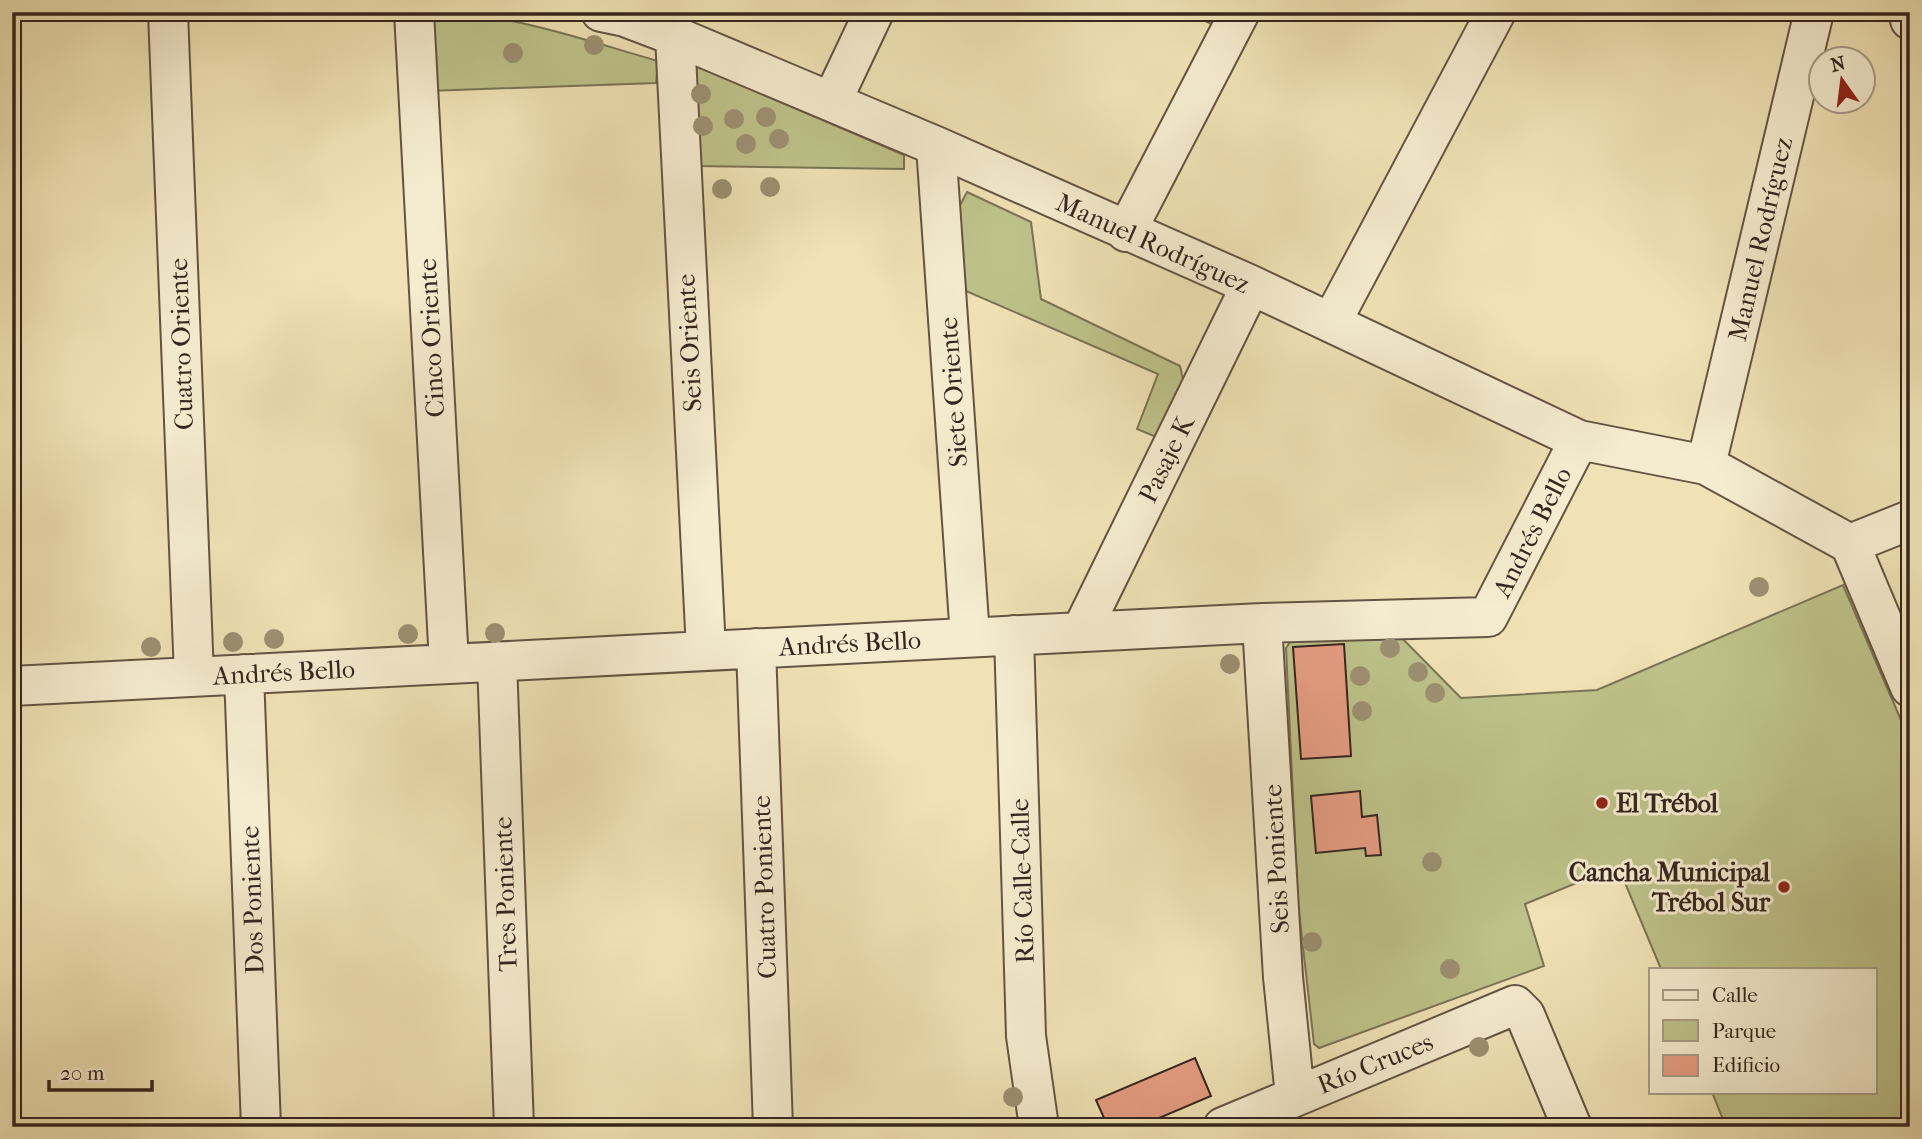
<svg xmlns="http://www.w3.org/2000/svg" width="1922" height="1139" viewBox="0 0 1922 1139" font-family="'IM FELL French Canon',serif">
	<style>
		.green { fill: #bec28a; stroke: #7a7454; stroke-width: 2 }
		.building { fill: #e69d83; stroke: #35251e; stroke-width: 2 }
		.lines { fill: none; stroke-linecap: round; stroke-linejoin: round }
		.minor-casing { stroke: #645444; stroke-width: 42 }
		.minor { stroke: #f5eccf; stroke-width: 38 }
		.tree { fill: #9c9071 }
		.poi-dot { fill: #8f2418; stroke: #f5eccf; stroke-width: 2.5 }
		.labels { text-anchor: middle; stroke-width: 6; stroke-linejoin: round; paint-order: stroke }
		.street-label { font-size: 26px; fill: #35251e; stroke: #f5eccf }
		.poi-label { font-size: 26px; font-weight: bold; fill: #35251e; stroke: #f5eccf; text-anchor: start }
	</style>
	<rect width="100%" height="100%" fill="#f0e2b5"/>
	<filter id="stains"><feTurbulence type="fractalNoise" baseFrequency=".00286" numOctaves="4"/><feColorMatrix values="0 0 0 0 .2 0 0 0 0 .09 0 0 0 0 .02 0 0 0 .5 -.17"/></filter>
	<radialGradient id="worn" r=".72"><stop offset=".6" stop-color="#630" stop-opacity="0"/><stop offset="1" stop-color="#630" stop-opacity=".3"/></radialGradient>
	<path class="green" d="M429,12c78,0 155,28 229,49l-2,22 -228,8z
		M1187,12h35l-7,14z
		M690,63l214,92v14l-210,-3z
		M967,192l64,30 10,77 139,67 5,22 -24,51 -24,-10 21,-55 -192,-83 -9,-80z
		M1843,585l67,156v373l-31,13h-153l-14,-35h163v-123h-214l-43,-103 -93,38 19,62 -225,82 -5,-4 -16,-141 -12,-255 9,-13 100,-4 66,67 136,-8z"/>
	<path class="building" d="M1344,644l7,112 -50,3 -8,-112z
		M1360,791l2,26 15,-2 4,40 -15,1 -1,-8 -49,5 -5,-57z
		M1195,1058l16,38 -73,31h-30l-12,-27z"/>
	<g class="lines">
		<g class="minor-casing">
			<path id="minor" d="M168,12l26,664
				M414,12l35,651
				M601,12l24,5 50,19 261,110 315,139 328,155 127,25 144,79
				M1908,12l2,8
				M675,36l31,614
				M832,101l42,-89
				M936,146l34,491
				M1126,232l114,-220
				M1331,323l165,-311
				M1706,465l108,-453
				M1850,544l60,143
				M1850,544l60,-24
				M1262,623l21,354 12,119
				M1081,632l170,-347
				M1014,635l12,401 13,91
				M756,648l17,479
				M497,661l17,466
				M244,674l17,453
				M12,686l1250,-63 226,-6 91,-177
				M1223,1127l292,-122 10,10 47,112"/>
		</g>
		<use href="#minor" class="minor"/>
	</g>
	<g class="tree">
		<circle cx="594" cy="45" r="10"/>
		<circle cx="513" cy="53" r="10"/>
		<circle cx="701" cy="94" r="10"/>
		<circle cx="766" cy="117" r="10"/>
		<circle cx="734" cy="119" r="10"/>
		<circle cx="703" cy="126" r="10"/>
		<circle cx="779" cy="139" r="10"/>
		<circle cx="746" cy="144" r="10"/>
		<circle cx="770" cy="187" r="10"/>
		<circle cx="722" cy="189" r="10"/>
		<circle cx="1759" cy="587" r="10"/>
		<circle cx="495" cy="633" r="10"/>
		<circle cx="408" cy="634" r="10"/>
		<circle cx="274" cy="639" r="10"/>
		<circle cx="233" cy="642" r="10"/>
		<circle cx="151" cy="647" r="10"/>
		<circle cx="1390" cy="648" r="10"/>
		<circle cx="1230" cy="664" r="10"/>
		<circle cx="1418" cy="672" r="10"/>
		<circle cx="1360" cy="676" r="10"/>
		<circle cx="1435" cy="693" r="10"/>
		<circle cx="1362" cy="711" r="10"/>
		<circle cx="1432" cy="862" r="10"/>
		<circle cx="1312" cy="942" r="10"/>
		<circle cx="1450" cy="969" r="10"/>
		<circle cx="1479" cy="1047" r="10"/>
		<circle cx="1013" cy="1097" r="10"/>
	</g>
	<g class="poi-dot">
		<circle cx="1602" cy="803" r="7"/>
		<circle cx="1784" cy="887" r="7"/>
	</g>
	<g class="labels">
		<g class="street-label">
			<text transform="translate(1760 239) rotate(-77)" y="9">Manuel Rodríguez</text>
			<text transform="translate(1153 243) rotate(24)" y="9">Manuel Rodríguez</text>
			<text transform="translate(431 338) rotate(-93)" y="9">Cinco Oriente</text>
			<text transform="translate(689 343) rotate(-93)" y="9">Seis Oriente</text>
			<text transform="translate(181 344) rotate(-92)" y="9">Cuatro Oriente</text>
			<text transform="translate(953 392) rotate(-94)" y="9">Siete Oriente</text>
			<text transform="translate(1166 459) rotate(-64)" y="9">Pasaje K</text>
			<text transform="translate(1532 532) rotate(-63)" y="9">Andrés Bello</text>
			<text transform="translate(850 643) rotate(-3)" y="9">Andrés Bello</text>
			<text transform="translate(284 672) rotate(-3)" y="9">Andrés Bello</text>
			<text transform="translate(1276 859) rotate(-93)" y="9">Seis Poniente</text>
			<text transform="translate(1022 881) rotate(-92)" y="9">Río Calle-Calle</text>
			<text transform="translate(764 887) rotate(-92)" y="9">Cuatro Poniente</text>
			<text transform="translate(505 894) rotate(-92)" y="9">Tres Poniente</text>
			<text transform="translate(252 900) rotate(-92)" y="9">Dos Poniente</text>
			<text transform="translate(1375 1063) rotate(-22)" y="9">Río Cruces</text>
		</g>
		<g class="poi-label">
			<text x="1616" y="812">El Trébol</text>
			<text x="1770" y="881" text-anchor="end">Cancha Municipal<tspan x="1770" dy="30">Trébol Sur</tspan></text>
		</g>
	</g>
	<rect width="1922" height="1139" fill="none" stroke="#f0e2b5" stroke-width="42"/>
	<rect x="14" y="14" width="1894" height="1111" fill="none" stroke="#35251e" stroke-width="3.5"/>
	<rect x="21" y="21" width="1880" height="1097" fill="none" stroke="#35251e" stroke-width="2"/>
	<rect x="1649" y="968" width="228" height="126" fill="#f5eccf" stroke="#a89c88" stroke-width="2"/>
	<rect x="1663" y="990" width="35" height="10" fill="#f5eccf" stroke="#a89c88" stroke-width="2"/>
	<text x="1712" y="1002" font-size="21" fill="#35251e">Calle</text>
	<rect x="1663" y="1020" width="35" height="21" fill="#bec28a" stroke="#a89c88" stroke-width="2"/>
	<text x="1712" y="1038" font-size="21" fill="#35251e">Parque</text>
	<rect x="1663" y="1055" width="35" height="21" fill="#e69d83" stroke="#a89c88" stroke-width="2"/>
	<text x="1712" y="1072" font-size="21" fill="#35251e">Edificio</text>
	<g transform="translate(1842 80) rotate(346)"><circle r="33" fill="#f5eccf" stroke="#a89c88" stroke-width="2"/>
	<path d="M0-5L12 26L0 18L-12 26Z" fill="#8f2418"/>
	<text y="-10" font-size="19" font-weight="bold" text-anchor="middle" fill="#35251e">N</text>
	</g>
	<path d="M49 1080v10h103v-10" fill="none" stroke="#35251e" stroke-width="3.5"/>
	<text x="60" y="1080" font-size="21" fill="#35251e" stroke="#f5eccf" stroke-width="5" paint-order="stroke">20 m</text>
	<rect width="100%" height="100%" filter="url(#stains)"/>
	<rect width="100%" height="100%" fill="url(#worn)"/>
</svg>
